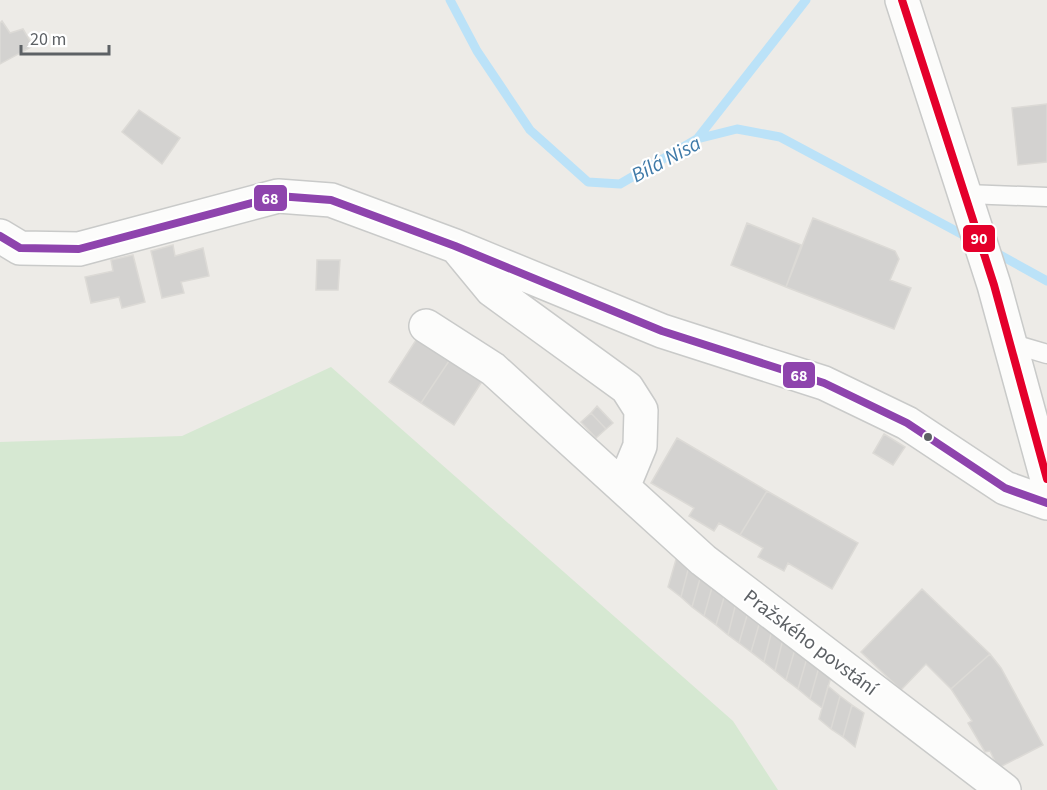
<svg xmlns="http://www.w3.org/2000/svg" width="1047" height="790" viewBox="0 0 1047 790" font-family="'Source Sans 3',sans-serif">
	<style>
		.green { fill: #d6e8d2 }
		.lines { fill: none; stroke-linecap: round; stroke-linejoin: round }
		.stream { stroke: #bbe2f8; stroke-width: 9 }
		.building { fill: #d3d2d0; stroke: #dcdad6; stroke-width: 1.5 }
		.service-casing { stroke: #c9cac9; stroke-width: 21 }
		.minor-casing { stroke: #c9cac9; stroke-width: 36 }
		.tertiary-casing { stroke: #c9cac9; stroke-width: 36 }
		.service { stroke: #fcfcfb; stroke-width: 18 }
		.minor { stroke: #fcfcfb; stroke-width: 33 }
		.tertiary { stroke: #fcfcfb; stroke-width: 33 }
		.bus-1-casing { stroke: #fff; stroke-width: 12 }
		.bus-2-casing { stroke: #fff; stroke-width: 12 }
		.bus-1 { stroke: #e4002b; stroke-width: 8 }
		.bus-2 { stroke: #8e44ad; stroke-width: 8 }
		.bus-dot { fill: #5d6165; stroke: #fff; stroke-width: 2 }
		.labels { text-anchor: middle; stroke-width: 4.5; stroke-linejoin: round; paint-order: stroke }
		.street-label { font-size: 20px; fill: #5d6165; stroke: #fff }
		.water-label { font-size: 21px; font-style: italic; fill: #3f7aa8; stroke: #fff }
		.line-badge { stroke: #fff; stroke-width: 2 }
		.badge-label { font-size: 16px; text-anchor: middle; font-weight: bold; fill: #fff }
	</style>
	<rect width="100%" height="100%" fill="#edebe7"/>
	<path class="green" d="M331,367l402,354 45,69h-778v-348l182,-6z"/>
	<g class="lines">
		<path class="stream" d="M450,0l27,51 53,79 58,52 32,2 77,-45 40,-10 43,8 189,101
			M697,139l109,-139
			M991,250l56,31"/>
	</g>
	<path class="building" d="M2,21l8,12 13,-4 10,17 -33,18v-41z
		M1047,104v58l-29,3 -6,-57z
		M139,110l41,28 -18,26 -40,-32z
		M813,218l82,33 4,8 -9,21 21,8 -17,41 -108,-42z
		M747,223l54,22 -15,42 -55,-22z
		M173,245l2,11 28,-8 6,28 -28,6 3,11 -22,5 -11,-47z
		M133,255l12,47 -23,6 -3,-11 -28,6 -6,-26 28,-6 -2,-11z
		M317,260h23l-2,30h-22z
		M418,337l33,21 -30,45 -32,-21z
		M451,358l32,22 -29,45 -33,-22z
		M597,406l16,17 -7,6 -15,-16z
		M591,413l15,16 -10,9 -15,-16z
		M884,434l21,13 -12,18 -20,-12z
		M677,438l90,53 -27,44 -21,-12 -5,8 -25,-15 5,-8 -43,-25z
		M767,491l91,52 -26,46 -44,-26 -4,8 -26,-14 5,-9 -23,-13z
		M677,556l12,10 -8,31 -13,-10z
		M689,566l12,9 -9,32 -11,-10z
		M701,575l12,9 -9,32 -12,-9z
		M713,584l12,10 -9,31 -12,-9z
		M922,589l68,65 -39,35 -25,-25 -25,26 -40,-38z
		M725,594l11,9 -8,32 -12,-10z
		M736,603l12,9 -9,31 -11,-8z
		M748,612l12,9 -9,31 -12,-9z
		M760,621l12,9 -8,32 -13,-10z
		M772,630l11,9 -8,32 -11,-9z
		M783,639l12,10 -9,31 -11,-9z
		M795,649l12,9 -9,31 -12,-9z
		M990,654l11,14 42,77 -45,23 -8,-17 -5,1 -17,-29 4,-2 -21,-32z
		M807,658l12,9 -9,32 -12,-10z
		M819,667l12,10 -9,31 -12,-9z
		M828,686l12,10 -9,33 -12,-10z
		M840,696l12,9 -9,32 -12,-8z
		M852,705l12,8 -9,34 -12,-10z"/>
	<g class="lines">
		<g class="service-casing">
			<path id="service" d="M966,194l81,3
				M1010,343l37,11"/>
		</g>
		<g class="minor-casing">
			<path id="minor" d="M0,236l20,12 59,1 199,-53 53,4 124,46 207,85 162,52 83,40 98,65 42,15
				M459,250l33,40 135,98 14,22 -1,36 -17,41
				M426,326l67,43 210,191 301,230"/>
		</g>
		<g class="tertiary-casing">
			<path id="tertiary" d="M902,0l92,285 53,194"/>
		</g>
		<use href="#service" class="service"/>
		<use href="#minor" class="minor"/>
		<use href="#tertiary" class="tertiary"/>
		<g class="bus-1-casing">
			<path id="bus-1" d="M902,0l92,285 53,194"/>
		</g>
		<g class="bus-2-casing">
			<path id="bus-2" d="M0,236l20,12 59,1 199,-53 53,4 124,46 207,85 162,52 83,40 98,65 42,15"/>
		</g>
		<use href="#bus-1" class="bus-1"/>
		<use href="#bus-2" class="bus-2"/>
	</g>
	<circle class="bus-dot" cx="928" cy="437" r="5"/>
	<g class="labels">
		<g class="street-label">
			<text transform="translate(811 642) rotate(37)" y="7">Pražského povstání</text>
		</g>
		<g class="water-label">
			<text transform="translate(666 159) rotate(-28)" y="7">Bílá Nisa</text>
		</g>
	</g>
	<g class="line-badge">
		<rect x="253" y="184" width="35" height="28" rx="6" fill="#8e44ad"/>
		<rect x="962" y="224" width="34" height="29" rx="6" fill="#e4002b"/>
		<rect x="782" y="361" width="34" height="28" rx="6" fill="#8e44ad"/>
	</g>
	<g class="badge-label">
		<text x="270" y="204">68</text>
		<text x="979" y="244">90</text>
		<text x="799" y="381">68</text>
	</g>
	<path d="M21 45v9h88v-9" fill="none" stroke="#5d6165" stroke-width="3"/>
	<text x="30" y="45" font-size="18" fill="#5d6165" stroke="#ffffff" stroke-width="4.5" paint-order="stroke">20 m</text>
</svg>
